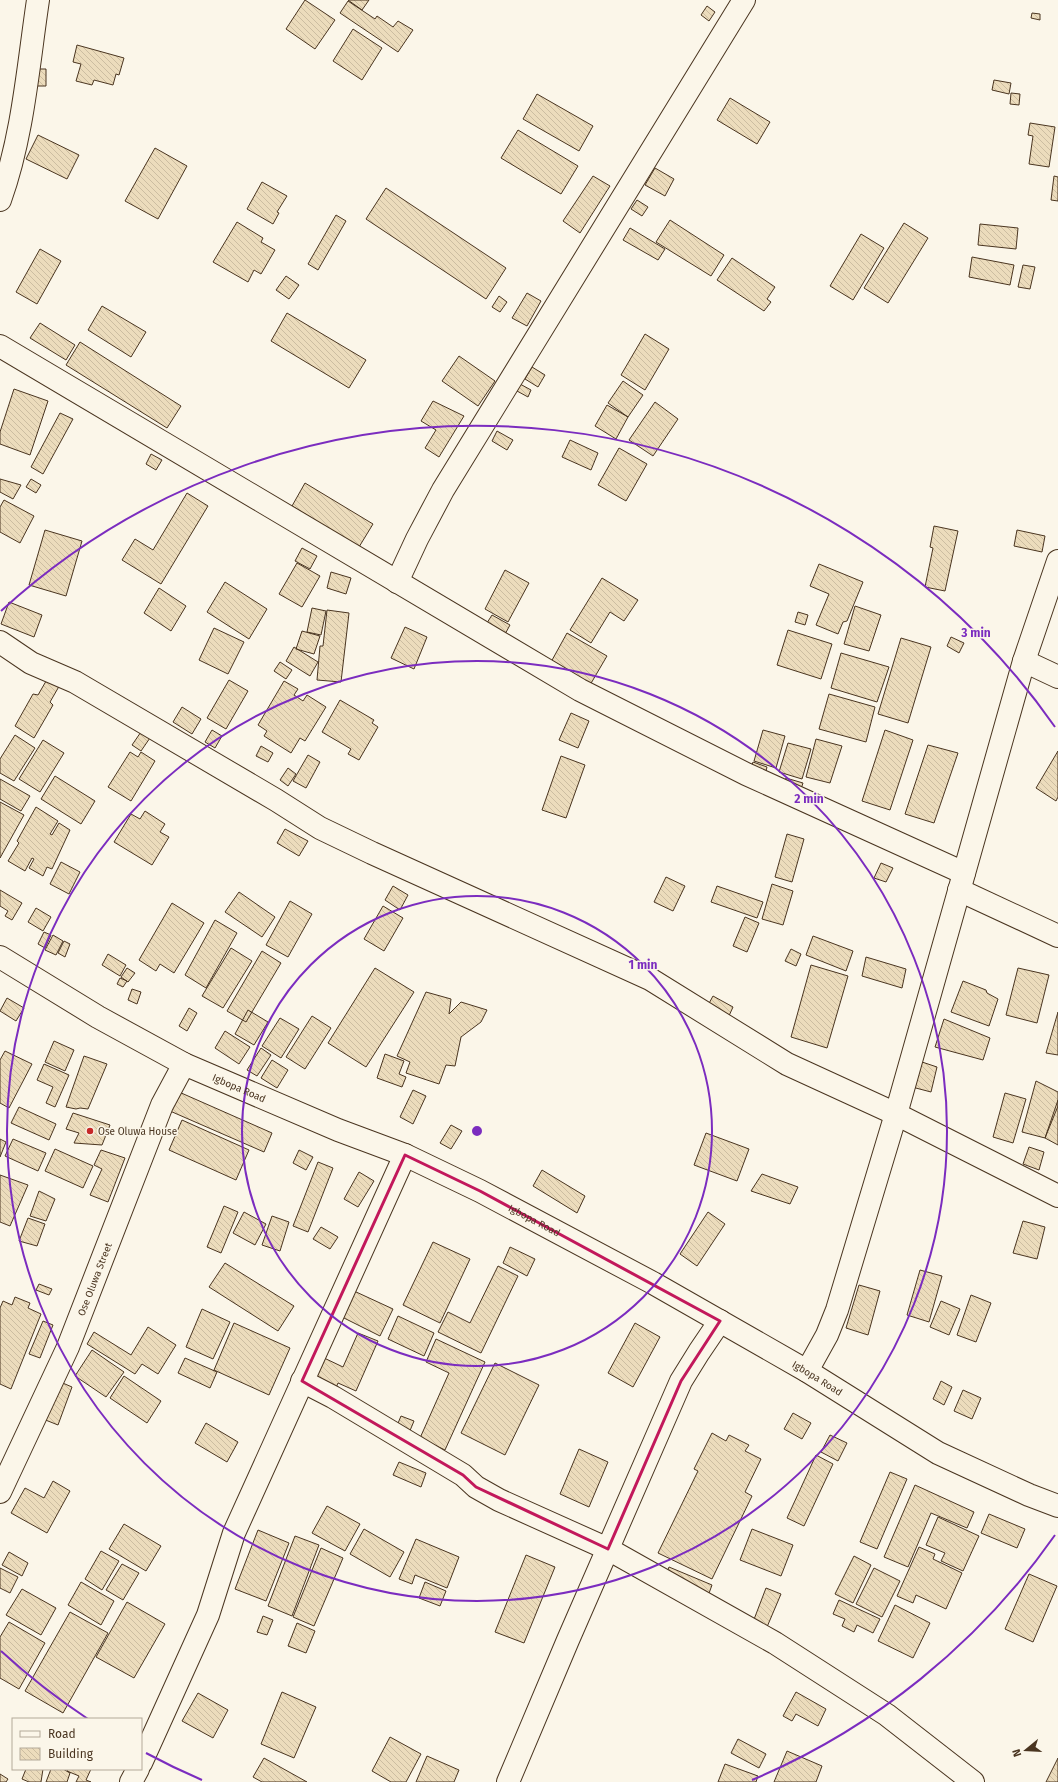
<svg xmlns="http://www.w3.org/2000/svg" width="1058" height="1782" viewBox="0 0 1058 1782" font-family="'Fira Sans',sans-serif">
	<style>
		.building { fill: url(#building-back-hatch); stroke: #4a3520 }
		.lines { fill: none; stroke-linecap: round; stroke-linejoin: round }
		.minor-casing { stroke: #4a3520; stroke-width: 24 }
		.minor { stroke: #fbf6e9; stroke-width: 22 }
		.marked { fill: none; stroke: #c2185b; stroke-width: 3; stroke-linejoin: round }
		.ring { fill: none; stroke: #7b2cbf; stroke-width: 2 }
		.poi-dot { fill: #c62828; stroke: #fbf6e9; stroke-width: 1.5 }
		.labels { text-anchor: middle; stroke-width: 3; stroke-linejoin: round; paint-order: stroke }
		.street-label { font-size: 10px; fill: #4a3520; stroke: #fbf6e9 }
		.poi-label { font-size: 10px; fill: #4a3520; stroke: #fbf6e9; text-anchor: start }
		.centre { fill: #7b2cbf; stroke: #fbf6e9; stroke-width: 2 }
		.ring-label { font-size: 12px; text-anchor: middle; font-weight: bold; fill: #7b2cbf; stroke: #fbf6e9; stroke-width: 3; stroke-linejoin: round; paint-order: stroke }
	</style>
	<defs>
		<pattern id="building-back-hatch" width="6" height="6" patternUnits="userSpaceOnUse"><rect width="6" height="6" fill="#ecdcbc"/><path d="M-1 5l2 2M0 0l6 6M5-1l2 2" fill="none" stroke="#ccbda1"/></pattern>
	</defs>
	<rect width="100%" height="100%" fill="#fbf6e9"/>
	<path class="building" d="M305,0l30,20 -20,29 -29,-20z
		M348,0h21l-7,10z
		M348,1l27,18 2,-3 16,11 5,-6 15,9 -15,22 -58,-39z
		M707,6l8,6 -6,9 -8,-6z
		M1032,13l8,1v6l-9,-2z
		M353,29l29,19 -20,32 -29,-19z
		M77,45l47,13 -5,17 -3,-1 -3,11 -19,-5 -2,5 -16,-4 5,-17 -8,-2z
		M30,69h16v17h-16z
		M994,80l17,3 -2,11 -17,-4z
		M1011,93l9,1 -1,11 -9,-1z
		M537,94l56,32 -14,25 -56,-32z
		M730,98l40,24 -13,22 -40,-24z
		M1030,123l25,4 -6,40 -20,-3 4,-28 -5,-1z
		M518,130l60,36 -17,28 -60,-36z
		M38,135l41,20 -12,24 -41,-20z
		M155,148l32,18 -29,53 -33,-18z
		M655,168l19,11 -9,17 -20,-11z
		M593,176l17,10 -30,47 -17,-12z
		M1054,176l4,1v24l-7,-1z
		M262,182l25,14 -10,16 2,1 -6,11 -26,-15z
		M386,188l120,80 -20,31 -120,-80z
		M637,200l11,7 -6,9 -11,-7z
		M336,215l10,6 -28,49 -10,-6z
		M670,220l54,35 -13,21 -55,-34z
		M237,222l26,16 -2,4 14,8 -14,24 -7,-4 -6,12 -35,-20z
		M904,223l24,15 -40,65 -24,-15z
		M980,224l38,4 -2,21 -38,-4z
		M630,228l35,21 -7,11 -35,-20z
		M861,234l23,14 -31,52 -23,-14z
		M40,249l21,12 -24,43 -21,-12z
		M972,257l42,8 -4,20 -41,-8z
		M732,258l43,29 -8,12 4,3 -7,9 -47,-31z
		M1023,265l12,2 -5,22 -12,-2z
		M286,276l13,9 -10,14 -13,-9z
		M527,293l14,8 -14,25 -15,-8z
		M499,296l8,6 -7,10 -8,-5z
		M102,306l44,26 -15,25 -43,-27z
		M287,313l79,47 -17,28 -78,-47z
		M40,323l35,22 -9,15 -36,-22z
		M645,334l24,15 -24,41 -24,-15z
		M80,342l101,64 -14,22 -101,-63z
		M459,356l36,25 -17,25 -36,-25z
		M532,367l13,8 -7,12 -13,-8z
		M623,381l20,14 -15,22 -20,-14z
		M520,384l11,6 -3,7 -11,-6z
		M14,389l34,12 -18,54 -30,-11v-12z
		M433,401l31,15 -25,41 -14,-9 11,-18 -15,-9z
		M655,402l23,17 -25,37 -24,-16z
		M607,405l21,12 -12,22 -21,-13z
		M60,413l13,6 -30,55 -12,-7z
		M497,431l16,9 -6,10 -15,-9z
		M570,440l28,13 -7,17 -29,-13z
		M619,448l28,16 -21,37 -28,-16z
		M151,454l11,6 -6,10 -10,-6z
		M0,479l21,6 -8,14 -13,-7z
		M31,479l10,6 -5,8 -10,-6z
		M305,483l68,41 -14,23 -67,-41z
		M187,493l21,13 -47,78 -39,-24 13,-21 18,11z
		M4,500l30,16 -14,27 -20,-11v-25z
		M934,526l24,5 -13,60 -20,-4 8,-39 -3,-1z
		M45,530l37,11 -16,55 -37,-11z
		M1017,530l28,6 -3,16 -28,-6z
		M302,548l15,8 -7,13 -15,-8z
		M297,563l23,13 -18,31 -23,-13z
		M819,564l44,18 -16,39 -4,1 -5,12 -22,-9 13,-31 -19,-8z
		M505,570l24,13 -21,39 -23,-13z
		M331,572l20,6 -5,16 -19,-6z
		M602,578l36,22 -14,21 -14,-9 -19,31 -21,-13z
		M225,582l42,27 -18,30 -42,-27z
		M159,588l27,18 -15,25 -27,-18z
		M9,602l33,13 -8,22 -33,-13z
		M855,606l26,9 -12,36 -25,-7z
		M312,608l14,3 -5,24 -14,-3z
		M327,610l22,3 -8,69 -24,-2 3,-34h3z
		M798,612l10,3 -3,10 -10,-3z
		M492,615l18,10 -6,11 -19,-10z
		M405,627l22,10 -13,32 -23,-11z
		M214,628l30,14 -16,32 -29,-14z
		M788,630l44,14 -11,35 -44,-14z
		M302,631l18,5 -6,18 -18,-5z
		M567,633l40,23 -17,29 -39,-23z
		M951,637l13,6 -5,10 -12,-7z
		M901,638l30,9 -23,76 -30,-9z
		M294,647l24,15 -8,14 -24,-15z
		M841,653l48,14 -12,35 -46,-14z
		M280,662l12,8 -6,9 -12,-8z
		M49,676l12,7 -11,19 3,3 -19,33 -19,-12 18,-32 5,1z
		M229,680l19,11 -22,38 -19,-11z
		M284,681l14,8 -4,6 9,6 4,-6 19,12 -21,34 -5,-3 -9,15 -27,-17 3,-5 -9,-6z
		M829,694l46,13 -9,35 -47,-13z
		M340,700l34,20 -2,3 6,4 -19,33 -11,-6 3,-5 -29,-17z
		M182,707l19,12 -9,15 -19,-12z
		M571,713l18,8 -11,27 -19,-8z
		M143,729l9,6 -11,16 -9,-6z
		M212,730l10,6 -7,12 -10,-6z
		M763,730l22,6 -9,32 -22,-7z
		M885,730l28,10 -23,70 -28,-9z
		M15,735l20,13 -21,33 -14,-8v-14z
		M816,739l26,7 -12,37 -24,-6z
		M43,740l21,13 -24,39 -21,-13z
		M788,743l23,6 -9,30 -23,-7z
		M928,745l30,8 -24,70 -29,-9z
		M261,746l12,7 -5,9 -12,-6z
		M1058,751v46l-2,4 -20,-13z
		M130,752l8,5 3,-5 14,9 -24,40 -23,-14z
		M308,755l12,7 -14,26 -13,-7z
		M561,756l24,9 -19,53 -24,-8z
		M753,762l14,5 -3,12 -15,-5z
		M288,768l8,6 -8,12 -8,-6z
		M55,776l40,25 -14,23 -40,-25z
		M786,778l17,5 -3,9 -17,-6z
		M0,779l30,17 -9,15 -21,-12z
		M0,802l24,13 -24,43z
		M36,807l22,14 -8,13 2,1 7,-12 11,7 -18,39 -5,-2 -4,9 -14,-8 5,-9 -2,-1 -7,13 -17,-10 11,-18 -2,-2z
		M145,811l20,13 -5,8 9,5 -17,28 -38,-23 17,-28 9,5z
		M285,829l23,12 -9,15 -22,-13z
		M787,834l17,5 -12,43 -17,-5z
		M61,862l19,10 -11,22 -19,-10z
		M881,863l12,5 -7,14 -12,-4z
		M666,877l19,9 -12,25 -19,-9z
		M772,884l21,7 -10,34 -21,-6z
		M393,886l15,9 -8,15 -15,-10z
		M717,886l46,16 -6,16 -46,-16z
		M0,890l22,13 -10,17 -7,-4 3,-5 -8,-5z
		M239,892l36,25 -13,20 -37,-25z
		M290,901l22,13 -24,43 -22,-12z
		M172,903l32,20 -30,50 -14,-9 -4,7 -17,-11z
		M383,906l20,12 -19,33 -20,-12z
		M36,908l15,9 -8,14 -15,-9z
		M745,917l14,6 -12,29 -14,-6z
		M215,920l22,13 -31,55 -21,-13z
		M44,932l7,3 -6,13 -7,-4z
		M53,935l10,6 -7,14 -11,-5z
		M813,936l40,15 -7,20 -40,-16z
		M64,941l6,3 -5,13 -7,-4z
		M231,948l21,13 -29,47 -21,-12z
		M791,949l10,5 -5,12 -11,-5z
		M262,951l19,12 -35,59 -19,-11z
		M108,954l18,11 -6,11 -18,-11z
		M866,957l40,12 -4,19 -40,-12z
		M811,965l37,11 -21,72 -36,-11z
		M127,968l8,5 -7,9 -7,-5z
		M375,968l39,24 -48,75 -38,-24z
		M1018,968l31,7 -12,48 -31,-8z
		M120,978l7,3 -4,6 -6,-3z
		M963,981l23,9 1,3 11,6 -9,27 -38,-14z
		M132,989l9,3 -4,12 -9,-4z
		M426,992l25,7 -2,15 12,-12 26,8 -6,12 -20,15 -6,29 -9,-1 -7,19 -33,-11 4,-11 -13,-6z
		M713,996l20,11 -5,11 -21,-11z
		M7,998l17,10 -8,13 -16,-10z
		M189,1008l8,5 -10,18 -8,-5z
		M248,1010l20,12 -14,23 -19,-11z
		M1058,1012v43l-12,-2z
		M312,1016l19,12 -26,41 -19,-12z
		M280,1018l19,11 -18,29 -19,-12z
		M944,1019l46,19 -7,22 -48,-13z
		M225,1031l25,16 -11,17 -24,-16z
		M54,1041l20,9 -9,21 -20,-9z
		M261,1048l10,7 -14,21 -10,-6z
		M5,1051l27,13 -23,44 -9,-5v-43z
		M385,1054l19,7 -5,13 7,3 -4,10 -25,-9z
		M84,1056l23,8 -19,45 -8,-1 -4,1 -10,-2z
		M272,1060l16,10 -11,18 -16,-10z
		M919,1061l18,6 -6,25 -19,-5z
		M44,1064l25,11 -14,32 -9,-4 7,-16 -16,-7z
		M1036,1081l22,11v14l-13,32 -23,-6z
		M413,1090l13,6 -13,28 -13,-7z
		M179,1092l93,41 -8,19 -94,-41z
		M1005,1093l21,6 -13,44 -20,-6z
		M1058,1100v45l-13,-7z
		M19,1107l37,17 -7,16 -38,-17z
		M73,1113l37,12 -8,20 -28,-2 5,-10 -13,-4z
		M182,1120l67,30 -13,30 -67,-30z
		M451,1125l11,6 -11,18 -11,-6z
		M706,1133l43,16 -12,32 -43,-16z
		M0,1139l6,3 -6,15z
		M13,1139l33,14 -8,18 -33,-15z
		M1029,1147l15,5 -5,18 -16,-6z
		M55,1149l38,17 -10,22 -38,-17z
		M101,1150l24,8 -17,44 -18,-7 12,-26 -8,-4z
		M299,1150l14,7 -7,13 -13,-7z
		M318,1162l15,6 -25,64 -15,-6z
		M542,1170l43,26 -8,17 -44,-27z
		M359,1172l15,9 -16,26 -14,-8z
		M762,1174l36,13 -8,17 -39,-13z
		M0,1175l28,10 -18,41 -10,-4z
		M39,1191l16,8 -9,22 -16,-5z
		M224,1206l14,6 -17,41 -14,-6z
		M244,1212l22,12 -11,21 -22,-12z
		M708,1212l17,12 -28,42 -17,-12z
		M272,1216l17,6 -9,29 -18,-6z
		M28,1218l17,6 -8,22 -18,-5z
		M1023,1221l22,6 -8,32 -24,-6z
		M321,1227l17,10 -8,12 -17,-10z
		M433,1242l37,17 -30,64 -37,-18z
		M510,1247l25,12 -8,17 -24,-13z
		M225,1263l69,43 -16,25 -69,-44z
		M498,1266l20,10 -37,77 -43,-21 10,-20 22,11z
		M920,1270l22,6 -13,46 -22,-7z
		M39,1284l13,5 -3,6 -13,-5z
		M859,1285l21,6 -12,44 -22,-7z
		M354,1291l39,18 -13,27 -38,-19z
		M971,1295l20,8 -15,39 -19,-7z
		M15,1297l15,6 -2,5 13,6 -30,75 -11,-5v-76l3,-7 9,4z
		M941,1301l19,8 -11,26 -19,-8z
		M202,1309l28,13 -17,37 -27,-12z
		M398,1316l36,17 -10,23 -36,-17z
		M43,1321l10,4 -13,33 -11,-4z
		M234,1323l56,25 -21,47 -55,-25z
		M635,1323l25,14 -27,50 -25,-14z
		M148,1327l28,18 -18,29 -16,-10 -7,10 -48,-30 7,-12 37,23z
		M358,1333l20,8 -22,50 -18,-8 -3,7 -23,-10 10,-23 21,10z
		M436,1339l49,23 -40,88 -25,-12 29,-65 -23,-11z
		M92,1350l32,22 -18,25 -31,-21z
		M185,1358l32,14 -7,16 -32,-15z
		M495,1363l44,22 -34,70 -44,-22z
		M124,1376l37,25 -14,22 -37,-25z
		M58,1381l14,6 -14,38 -15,-6z
		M941,1381l11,6 -8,18 -11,-6z
		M963,1390l18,8 -9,21 -18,-8z
		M793,1413l18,10 -9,16 -18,-10z
		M401,1416l13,5 -5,12 -13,-5z
		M206,1423l32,19 -11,20 -32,-19z
		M712,1433l14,8 3,-6 20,10 -4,6 16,8 -16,33 7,4 -40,83 -54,-26 40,-82 -4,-2z
		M830,1435l17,8 -9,18 -17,-9z
		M579,1449l29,13 -19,45 -29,-13z
		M816,1455l17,9 -29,62 -17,-8z
		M399,1462l27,11 -5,14 -28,-12z
		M890,1472l17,7 -30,70 -17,-7z
		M53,1481l17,10 -23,42 -36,-20 14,-25 19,10z
		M915,1485l59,27 -7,16 -36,-15 -23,54 -24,-10z
		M327,1506l33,18 -15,27 -33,-18z
		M989,1514l36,15 -8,19 -36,-15z
		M938,1517l41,19 -16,35 -22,-10 4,-8 -19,-8z
		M124,1524l37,22 -15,25 -37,-22z
		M364,1529l40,23 -14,25 -40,-23z
		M752,1529l41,16 -12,31 -41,-16z
		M258,1530l31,13 -23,58 -31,-12z
		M295,1536l24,9 -27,71 -24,-10z
		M416,1539l43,18 -12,31 -32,-13 -3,9 -13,-5z
		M919,1547l16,7 -2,5 29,14 -16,36 -30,-14 -3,8 -16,-7z
		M321,1548l22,10 -29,68 -21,-9z
		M101,1551l18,10 -17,29 -17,-11z
		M9,1552l19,11 -6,13 -20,-11z
		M526,1555l29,12 -31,76 -29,-11z
		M854,1556l17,9 -18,38 -18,-9z
		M122,1564l17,9 -16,27 -17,-10z
		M669,1567l43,18 -4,11 -43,-19z
		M0,1568l18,9 -8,16 -10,-5z
		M874,1568l26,13 -18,36 -26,-13z
		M1029,1574l28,12 -24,56 -28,-13z
		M81,1582l33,19 -13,24 -33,-20z
		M425,1582l21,9 -6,15 -21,-8z
		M766,1588l15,6 -14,33 -14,-5z
		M22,1589l34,19 -15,27 -35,-20z
		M839,1600l41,19 -7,14 -16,-8 -3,7 -12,-6 3,-7 -12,-5z
		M127,1602l38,22 -31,54 -38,-21z
		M895,1605l35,18 -17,35 -35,-17z
		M70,1612l38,21 -45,80 -38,-22z
		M263,1616l10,4 -6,15 -10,-3z
		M9,1622l36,21 -26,46 -19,-11v-41z
		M297,1623l18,8 -9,22 -18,-7z
		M282,1692l34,15 -22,51 -33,-14z
		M796,1692l30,17 -8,17 -22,-12 -4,7 -9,-5z
		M198,1693l30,17 -15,28 -31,-17z
		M390,1737l31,17 -15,28h-15l-19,-11z
		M738,1739l28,15 -7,14 -28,-15z
		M787,1751l35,15 -6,16h-42z
		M427,1756l32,14 -5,12h-38z
		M264,1758l43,24h-45l-9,-5z
		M1058,1758v24h-12z
		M725,1764l33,12 -2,6h-38z
		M26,1769h17l-2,13h-12l-7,-3z
		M51,1769h12l7,4 -3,9h-21z
		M68,1769h23l-5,11 5,2h-15l3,-6 -12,-5z
		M0,1774l8,5 -2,3h-6z"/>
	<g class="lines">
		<g class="minor-casing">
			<g id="minor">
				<path d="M0,200c23,-64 28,-133 38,-200"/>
				<path d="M0,346l580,344 166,84 218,99"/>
				<path d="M397,582l20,-43 26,-49 301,-490"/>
				<path d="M0,642l31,21 44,19 201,118 44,28 52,25 278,126 137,85 109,50 162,82"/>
				<path d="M1024,661l34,16"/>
				<path d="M959,890l99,46"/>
				<path id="s1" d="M0,957l98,60 86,47 154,66 67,25 75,36 173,92 154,88 131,82 91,42 29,11"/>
				<path d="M807,1371l20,-36 10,-25 59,-196 128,-453 34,-100"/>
				<path d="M302,1381l31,16 130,78 13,12 23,13 109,49 167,94 112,72 86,67"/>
				<path id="s2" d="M0,1492l68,-145 94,-242 22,-41"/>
				<path d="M141,1763l67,-148 26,-82 171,-378"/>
				<path d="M131,1782l7,-13"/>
				<path d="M508,1782l60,-142 113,-259 18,-29 21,-31"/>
			</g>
		</g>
		<use href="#minor" class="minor"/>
	</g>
	<path class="marked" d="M405,1155l75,36 240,130 -39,60 -73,168 -132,-62 -13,-12 -161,-94z"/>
	<g class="ring">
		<circle cx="477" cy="1131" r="235"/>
		<circle cx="477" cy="1131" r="470"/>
		<path d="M1055 1535A705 705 0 0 1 752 1780M202 1780A705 705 0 0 1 146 1753M88 1719A705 705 0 0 1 1 1651M1 611A705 705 0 0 1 1055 727"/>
	</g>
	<circle class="poi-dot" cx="90" cy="1131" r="4"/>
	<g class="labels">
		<g class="street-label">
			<text dy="4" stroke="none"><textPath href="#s1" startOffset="273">Igbopa Road</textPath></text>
			<text dy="4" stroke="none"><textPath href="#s1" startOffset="597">Igbopa Road</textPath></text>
			<text dy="4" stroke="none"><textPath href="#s2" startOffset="233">Ose Oluwa Street</textPath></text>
			<text dy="4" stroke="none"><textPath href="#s1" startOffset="921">Igbopa Road</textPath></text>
		</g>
		<g class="poi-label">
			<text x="98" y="1135">Ose Oluwa House</text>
		</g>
	</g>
	<circle cx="477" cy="1131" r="6" class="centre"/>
	<g class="ring-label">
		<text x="976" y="637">3 min</text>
		<text x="809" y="803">2 min</text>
		<text x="643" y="969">1 min</text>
	</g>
	<rect x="12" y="1718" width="130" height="52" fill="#fbf6e9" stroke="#b4a999"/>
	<rect x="20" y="1731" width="20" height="6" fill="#fbf6e9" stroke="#b4a999"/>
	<text x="48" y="1738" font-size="12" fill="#4a3520">Road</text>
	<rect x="20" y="1748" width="20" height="12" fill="url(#building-back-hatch)" stroke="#b4a999"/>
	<text x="48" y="1758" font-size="12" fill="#4a3520">Building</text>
	<g transform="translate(1026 1750) rotate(252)" stroke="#fbf6e9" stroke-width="3" paint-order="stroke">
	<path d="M0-3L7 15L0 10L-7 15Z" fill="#4a3520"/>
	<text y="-6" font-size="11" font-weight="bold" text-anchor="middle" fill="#4a3520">N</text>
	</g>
</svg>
